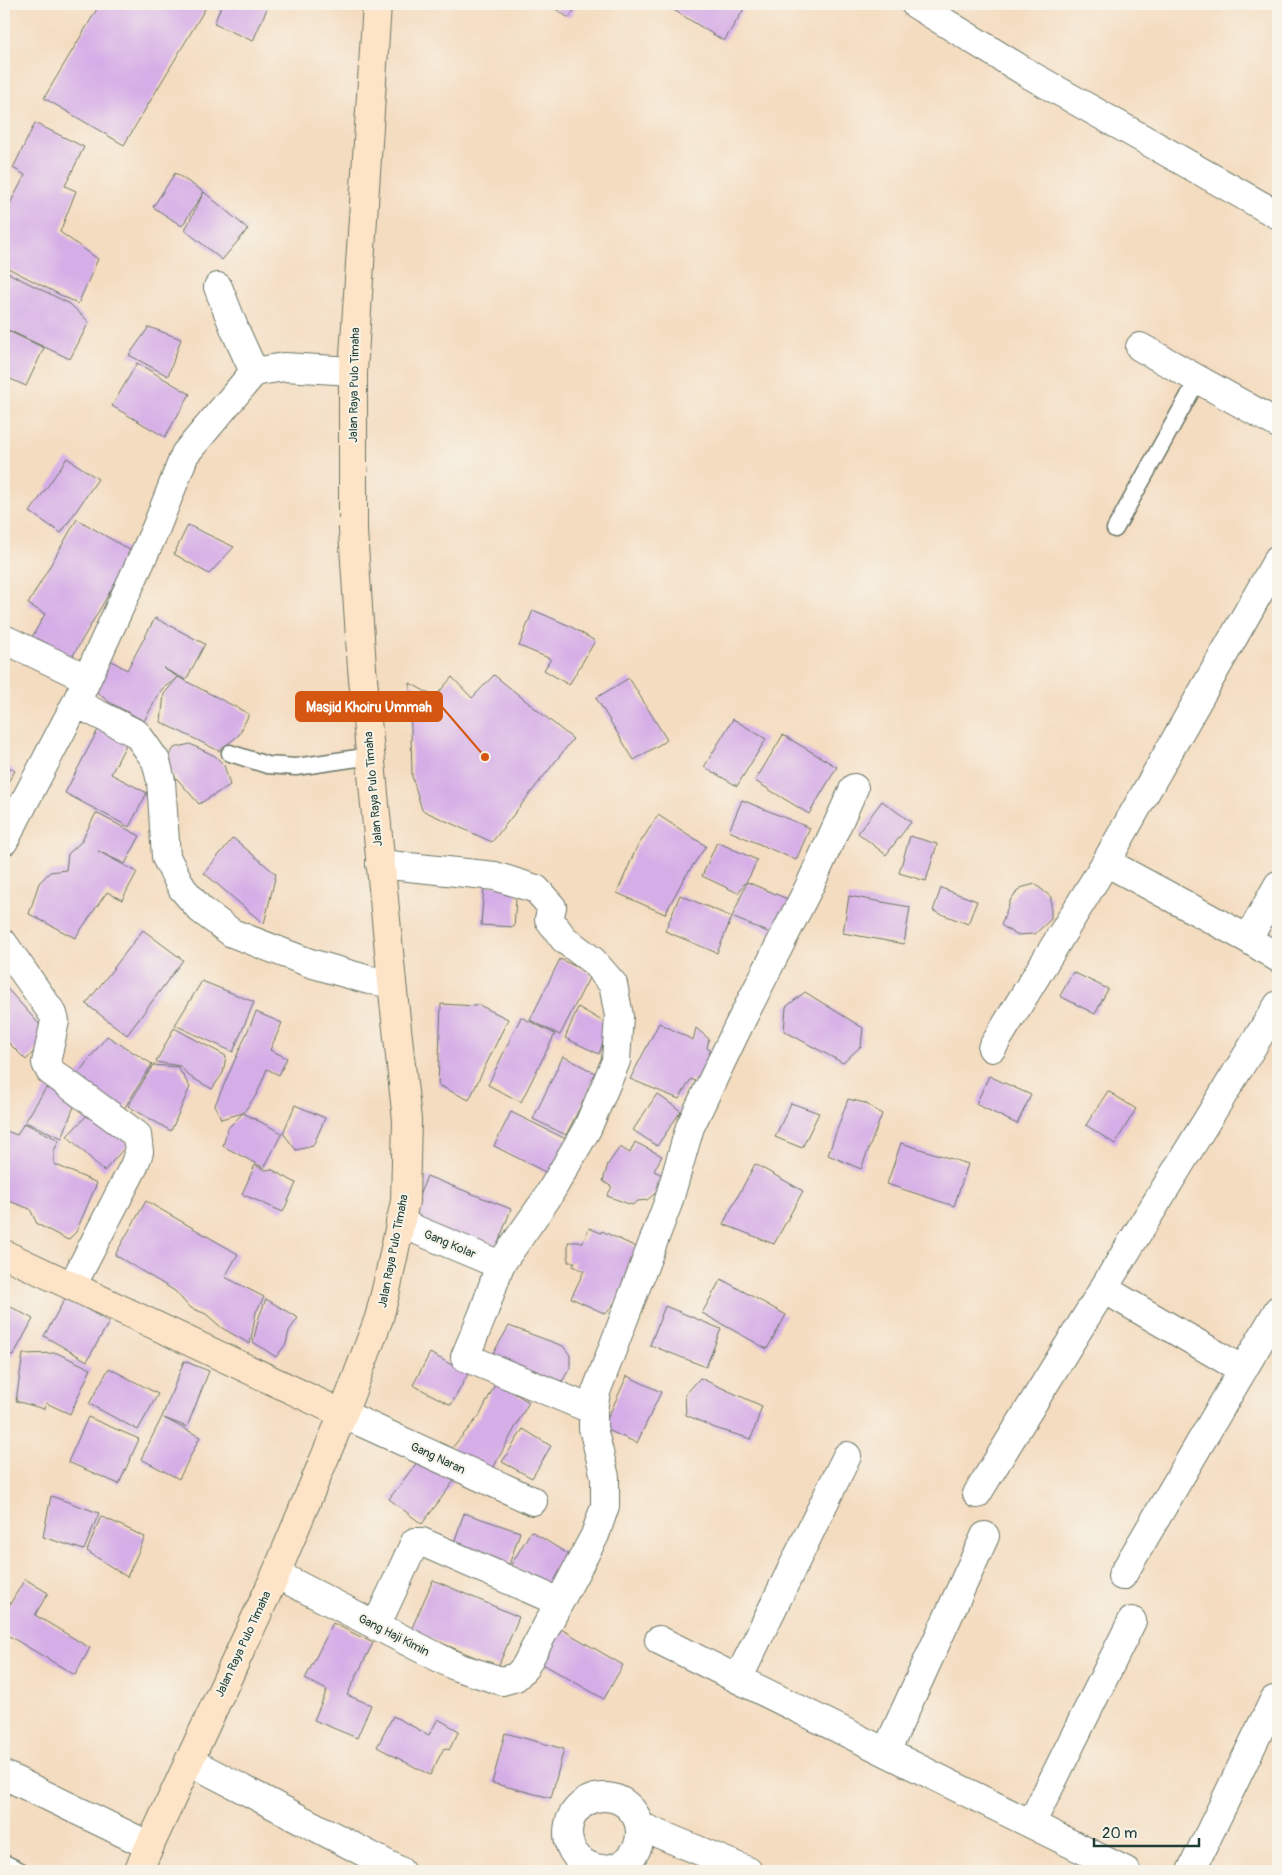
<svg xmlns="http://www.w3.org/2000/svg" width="1282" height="1875" viewBox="0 0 1282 1875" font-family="Pangolin,sans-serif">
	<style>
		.building { fill: #d5ade7 }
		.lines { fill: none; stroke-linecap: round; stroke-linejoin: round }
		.lane-casing { stroke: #6a7565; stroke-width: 19 }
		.street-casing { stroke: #6a7565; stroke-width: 30 }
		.secondary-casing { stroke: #6a7565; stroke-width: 30 }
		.lane { stroke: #fff; stroke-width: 16 }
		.street { stroke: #fff; stroke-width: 28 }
		.secondary { stroke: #fee4c6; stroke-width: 28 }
		.labels { text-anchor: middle; stroke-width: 4; stroke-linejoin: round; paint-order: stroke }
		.street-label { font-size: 12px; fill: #1f3d34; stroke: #f7f3e8 }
		.leader { fill: none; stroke: #d45610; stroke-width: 2 }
		.callout-dot { fill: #d45610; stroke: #f7f3e8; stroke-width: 2 }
		.callout { fill: #d45610; stroke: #d45610; stroke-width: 2 }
		.callout-label { font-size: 14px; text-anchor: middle; font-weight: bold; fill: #fff }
	</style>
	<rect width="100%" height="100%" fill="#f7f3e8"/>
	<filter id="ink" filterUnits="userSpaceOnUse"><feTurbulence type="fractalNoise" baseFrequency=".02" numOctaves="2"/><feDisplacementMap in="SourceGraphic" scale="10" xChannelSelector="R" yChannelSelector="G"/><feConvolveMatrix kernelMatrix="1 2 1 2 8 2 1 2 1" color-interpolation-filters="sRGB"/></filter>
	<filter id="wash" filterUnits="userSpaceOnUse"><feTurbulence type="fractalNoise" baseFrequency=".0096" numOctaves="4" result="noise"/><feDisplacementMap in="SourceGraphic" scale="20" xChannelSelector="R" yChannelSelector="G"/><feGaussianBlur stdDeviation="1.12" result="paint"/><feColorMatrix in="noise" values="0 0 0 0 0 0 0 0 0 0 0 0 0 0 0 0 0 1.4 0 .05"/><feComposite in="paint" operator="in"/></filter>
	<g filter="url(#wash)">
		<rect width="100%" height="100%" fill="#f4dcc0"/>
		<g id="blocks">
			<path class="building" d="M100,4h108l-84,141 -80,-47z
				M222,4h47l-16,37 -39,-17z
				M548,4h30l-9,14z
				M664,4h83l-23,37z
				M35,123l49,24 -19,39 11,5 -16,41 38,27 -20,45 -74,-38v-51l21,-40 -12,-7z
				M175,173l29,19 44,37 -26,31 -37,-30 19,-38 -22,34 -29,-19z
				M4,271l66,33 19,18 -19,37 -66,-31z
				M149,327l32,12 -13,37 -39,-21z
				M4,329l40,19 -18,38 -22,-10z
				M137,363l53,31 -25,43 -53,-31z
				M67,458l31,21 -37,54 -31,-21z
				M77,519l56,33 -62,107 -39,-22 13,-23 -17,-10z
				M188,525l46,22 -25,27 -35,-20z
				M533,610l37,16 25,15 -26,44 -25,-15 7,-11 -32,-13z
				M155,618l50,26 -19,36 -23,-12 15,9 -16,12 -18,32 -35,-19 -16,-13 17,-29 17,10z
				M494,675l79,64 -81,103 -70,-32 -10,-34 -2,-93 25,14 17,-20 20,21z
				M178,677l71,37 -10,21 -20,16 -58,-29 3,-28z
				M629,678l38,62 -33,20 -38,-62z
				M733,719l33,20 -29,47 -33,-19z
				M102,722l28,15 -19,37 36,19 -18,34 -64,-34z
				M783,735l54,32 -28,47 -54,-33z
				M190,744l25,12 9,9 6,20 -31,19 -35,-40 10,-16z
				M4,763l11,8 -11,17z
				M4,795l5,3 -5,8z
				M742,800l68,28 -14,32 -67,-29z
				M882,801l29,21 -25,33 -28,-22z
				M96,813l44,23 -15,28 -27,-13 39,21 -15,28 -15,-8 -32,46 -46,-24 10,-31 11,-11 16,-2 2,-16 13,-12z
				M658,815l48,31 -23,34 -18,34 -48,-21 19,-44z
				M910,836l27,8 -11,37 -27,-8z
				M233,838l43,36 -12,50 -60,-51z
				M717,842l40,18 -7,16 -12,17 -36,-17z
				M747,882l43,18 -15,35 -43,-18z
				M1035,884l16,13v22l-16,15 -19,1 -15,-10 10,-26 9,-11z
				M484,885l33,1 -3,41 -33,-2z
				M941,888l36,13 -9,23 -35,-13z
				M680,895l52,22 -15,36 -52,-22z
				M849,896l61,11 -6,37 -61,-11z
				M143,930l40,30 -56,75 -41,-31z
				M560,959l31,15 -31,61 -30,-15z
				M1073,972l35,17 -13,25 -35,-18z
				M202,981l52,21 -21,50 -58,-27z
				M4,985l45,50 -23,25 -22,-22z
				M805,992l58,36 -2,18 -18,17 -59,-32 2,-24z
				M441,1004l35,2 1,-2 31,15 -39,81 -31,-15z
				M578,1007l31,18 -10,29 -34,-16z
				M256,1012l26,11 -12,27 17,8 -8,17 -12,-6 -10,25 -14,19 -22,6 -6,-14z
				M521,1017l34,17 -34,68 -33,-17z
				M659,1023l34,17 3,-12 13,11 -2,9 12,9 -12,30 -16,-8 -12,20 -49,-20z
				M174,1028l52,28 -3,17 -11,16 -23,-13 -9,-10 -24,-4z
				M107,1036l45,28 -30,48 -46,-36z
				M563,1056l34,18 -31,61 -33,-16z
				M153,1065l25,2 12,20 -19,44 -43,-25z
				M989,1076l42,19 -14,29 -41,-20z
				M46,1088l31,10 -15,40 -37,-16z
				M1108,1091l28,18 -21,35 -29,-19z
				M657,1094l24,17 -24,35 -24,-16z
				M848,1099l17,4 17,11 -21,55 -33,-14z
				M791,1103l28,10 -17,35 -27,-11z
				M295,1105l30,13 -12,28 -17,4 -13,-17z
				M92,1110l36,34 -24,27 -37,-35z
				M511,1112l57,28 -17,35 -57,-29z
				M243,1113l39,20 -18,35 -41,-22 5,-18z
				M24,1123l35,17 -5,11v13l43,19 -21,49 -8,8 -31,-16 -7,-15 -26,-10v-69l13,5z
				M635,1142l27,14 -8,15 8,4 -4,16 -11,9 -9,1 -6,4 -25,-9 5,-9 -9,-6 5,-17 12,-17 10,6z
				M901,1143l67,21 -14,42 -67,-22z
				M755,1164l48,27 -29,53 -51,-20z
				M255,1165l10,5 6,-1 25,14 -13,29 -41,-18z
				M427,1176l84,33 -17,45 -85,-33z
				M146,1201l92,53 -13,23 39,20 -8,15 -6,32 -28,-16 -16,-14 -17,-7 -14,-16 -60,-36z
				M589,1228l12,5 1,-2 34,16 -5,34 -25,33 -35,-16 13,-27 -11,-5 2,-4h-7v-20h15z
				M721,1279l65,36 -19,34 -65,-36z
				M66,1297l43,25 -22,39 -43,-25z
				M266,1299l32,19 -9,13 -3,13 -10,13 -23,-15 6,-25z
				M4,1303l29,16 -20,37 -9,-5z
				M665,1306l56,23 -15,38 -56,-22z
				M509,1326l54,20 7,9v13l-7,12 -15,6 -60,-24z
				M57,1353l34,16 -21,45 -24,-11 -2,6 -28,-8 7,-47z
				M430,1353l38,21 -17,31 -38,-20z
				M184,1361l25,10 -22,56 -23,-9 36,19 -21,42 -38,-20 21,-42z
				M109,1368l49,26 -20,36 -49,-26z
				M627,1376l34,16 -24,51 -34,-15z
				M700,1378l62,28 -11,33 -36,-11 -29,-13 -1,-20z
				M496,1382l33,20 -39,72 -39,-25 29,-34z
				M88,1417l51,22 -20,45 -51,-22z
				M523,1429l28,17 -19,32 -30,-16z
				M418,1461l36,20 -32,43 -33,-25z
				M51,1496l48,17 -15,37 -41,-13z
				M464,1513l56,19 -11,33 -56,-19z
				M101,1516l44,21 -18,40 -40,-26z
				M531,1531l48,30 -21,33 -47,-29z
				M25,1579l23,14 -13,22 55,33 -15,27 -71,-42v-19z
				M433,1580l86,37 -21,50 -87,-37z
				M333,1623l40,20 -26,52 24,10 -14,33 -43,-18 13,-30 -22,-11z
				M561,1629l62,36 -19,34 -63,-36z
				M393,1716l36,19 9,-16 21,12 -10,19 -5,-2 -14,27 -53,-28z
				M505,1733l59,16 -13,49 -59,-15z"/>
		</g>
	</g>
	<g filter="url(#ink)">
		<use href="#blocks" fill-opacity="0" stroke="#6a7565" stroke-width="1"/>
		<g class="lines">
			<g class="lane-casing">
				<path id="lane" d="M1115,529l83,-150
					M230,753l37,12 29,2 75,-11
					M4,1863l17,8"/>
			</g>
			<g class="street-casing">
				<path id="street" d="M915,4l117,72 246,139
					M218,287l17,43 19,42
					M1140,347l138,77
					M1278,559l-172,303 142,77 30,19
					M4,639l82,39
					M76,703l61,31 19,27 5,20 5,76 16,31 18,21 32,24 78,30 59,17 23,3
					M4,841l72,-138 80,-175 29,-74 69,-82 30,-5 69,4
					M380,864l115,12 41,13 16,18 -3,12 15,20 29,22 20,23 6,32 -3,45 -29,68 -40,69 -47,67 -17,49 -18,43 128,53
					M1248,939l30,-54
					M4,944l49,70 2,7 -9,42 4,8 87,64 2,17 -5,14 -62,120
					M992,1048l114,-186
					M400,1223l100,42
					M1104,1289l139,81
					M343,1414l190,87
					M977,1494l301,-489
					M276,1574l181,93 45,14 14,-4 9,-10 70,-132 10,-29v-29l-12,-49v-18l3,-18 72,-189 22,-76 48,-100 72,-142 44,-97
					M1122,1576l156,-266
					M376,1626l39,-84h7l137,60
					M659,1640l467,231
					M738,1679l109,-223
					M886,1752l99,-216
					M189,1761l211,110
					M4,1775l146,71
					M568 1833a36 36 0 1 1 72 0a36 36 0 1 1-72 0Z
					M1031,1824l101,-203
					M640,1826l108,45
					M1191,1871l83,-171"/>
			</g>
			<g class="secondary-casing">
				<path id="secondary" d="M4,1254l339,160
					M138,1871l138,-297 67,-160 36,-96 8,-32 18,-85 2,-81 -15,-137 -30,-315 -9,-137v-160l24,-367"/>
			</g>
			<use href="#lane" class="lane"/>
			<use href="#street" class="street"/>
			<use href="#secondary" class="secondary"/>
		</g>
	</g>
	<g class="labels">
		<g class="street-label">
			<text transform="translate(354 385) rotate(-89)" y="4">Jalan Raya Pulo Timaha</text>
			<text transform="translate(373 789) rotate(-95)" y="4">Jalan Raya Pulo Timaha</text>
			<text transform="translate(450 1244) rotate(23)" y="4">Gang Kolar</text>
			<text transform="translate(393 1251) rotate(-79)" y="4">Jalan Raya Pulo Timaha</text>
			<text transform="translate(438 1458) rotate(25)" y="4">Gang Naran</text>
			<text transform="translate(394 1635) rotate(27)" y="4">Gang Haji Kimin</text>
			<text transform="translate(243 1644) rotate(-65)" y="4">Jalan Raya Pulo Timaha</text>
		</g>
	</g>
	<path class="leader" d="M485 757L442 707"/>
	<circle class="callout-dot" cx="485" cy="757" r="5"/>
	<rect class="callout" x="296" y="692" width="146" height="29" rx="5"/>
	<g class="callout-label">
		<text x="369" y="712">Masjid Khoiru Ummah</text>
	</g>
	<rect width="1282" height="1875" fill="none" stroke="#f7f3e8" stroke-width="20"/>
	<path d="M1094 1838v8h105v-8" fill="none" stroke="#1f3d34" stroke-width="2.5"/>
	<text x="1102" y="1838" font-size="15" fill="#1f3d34" stroke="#f7f3e8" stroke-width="4" paint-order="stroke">20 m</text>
</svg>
